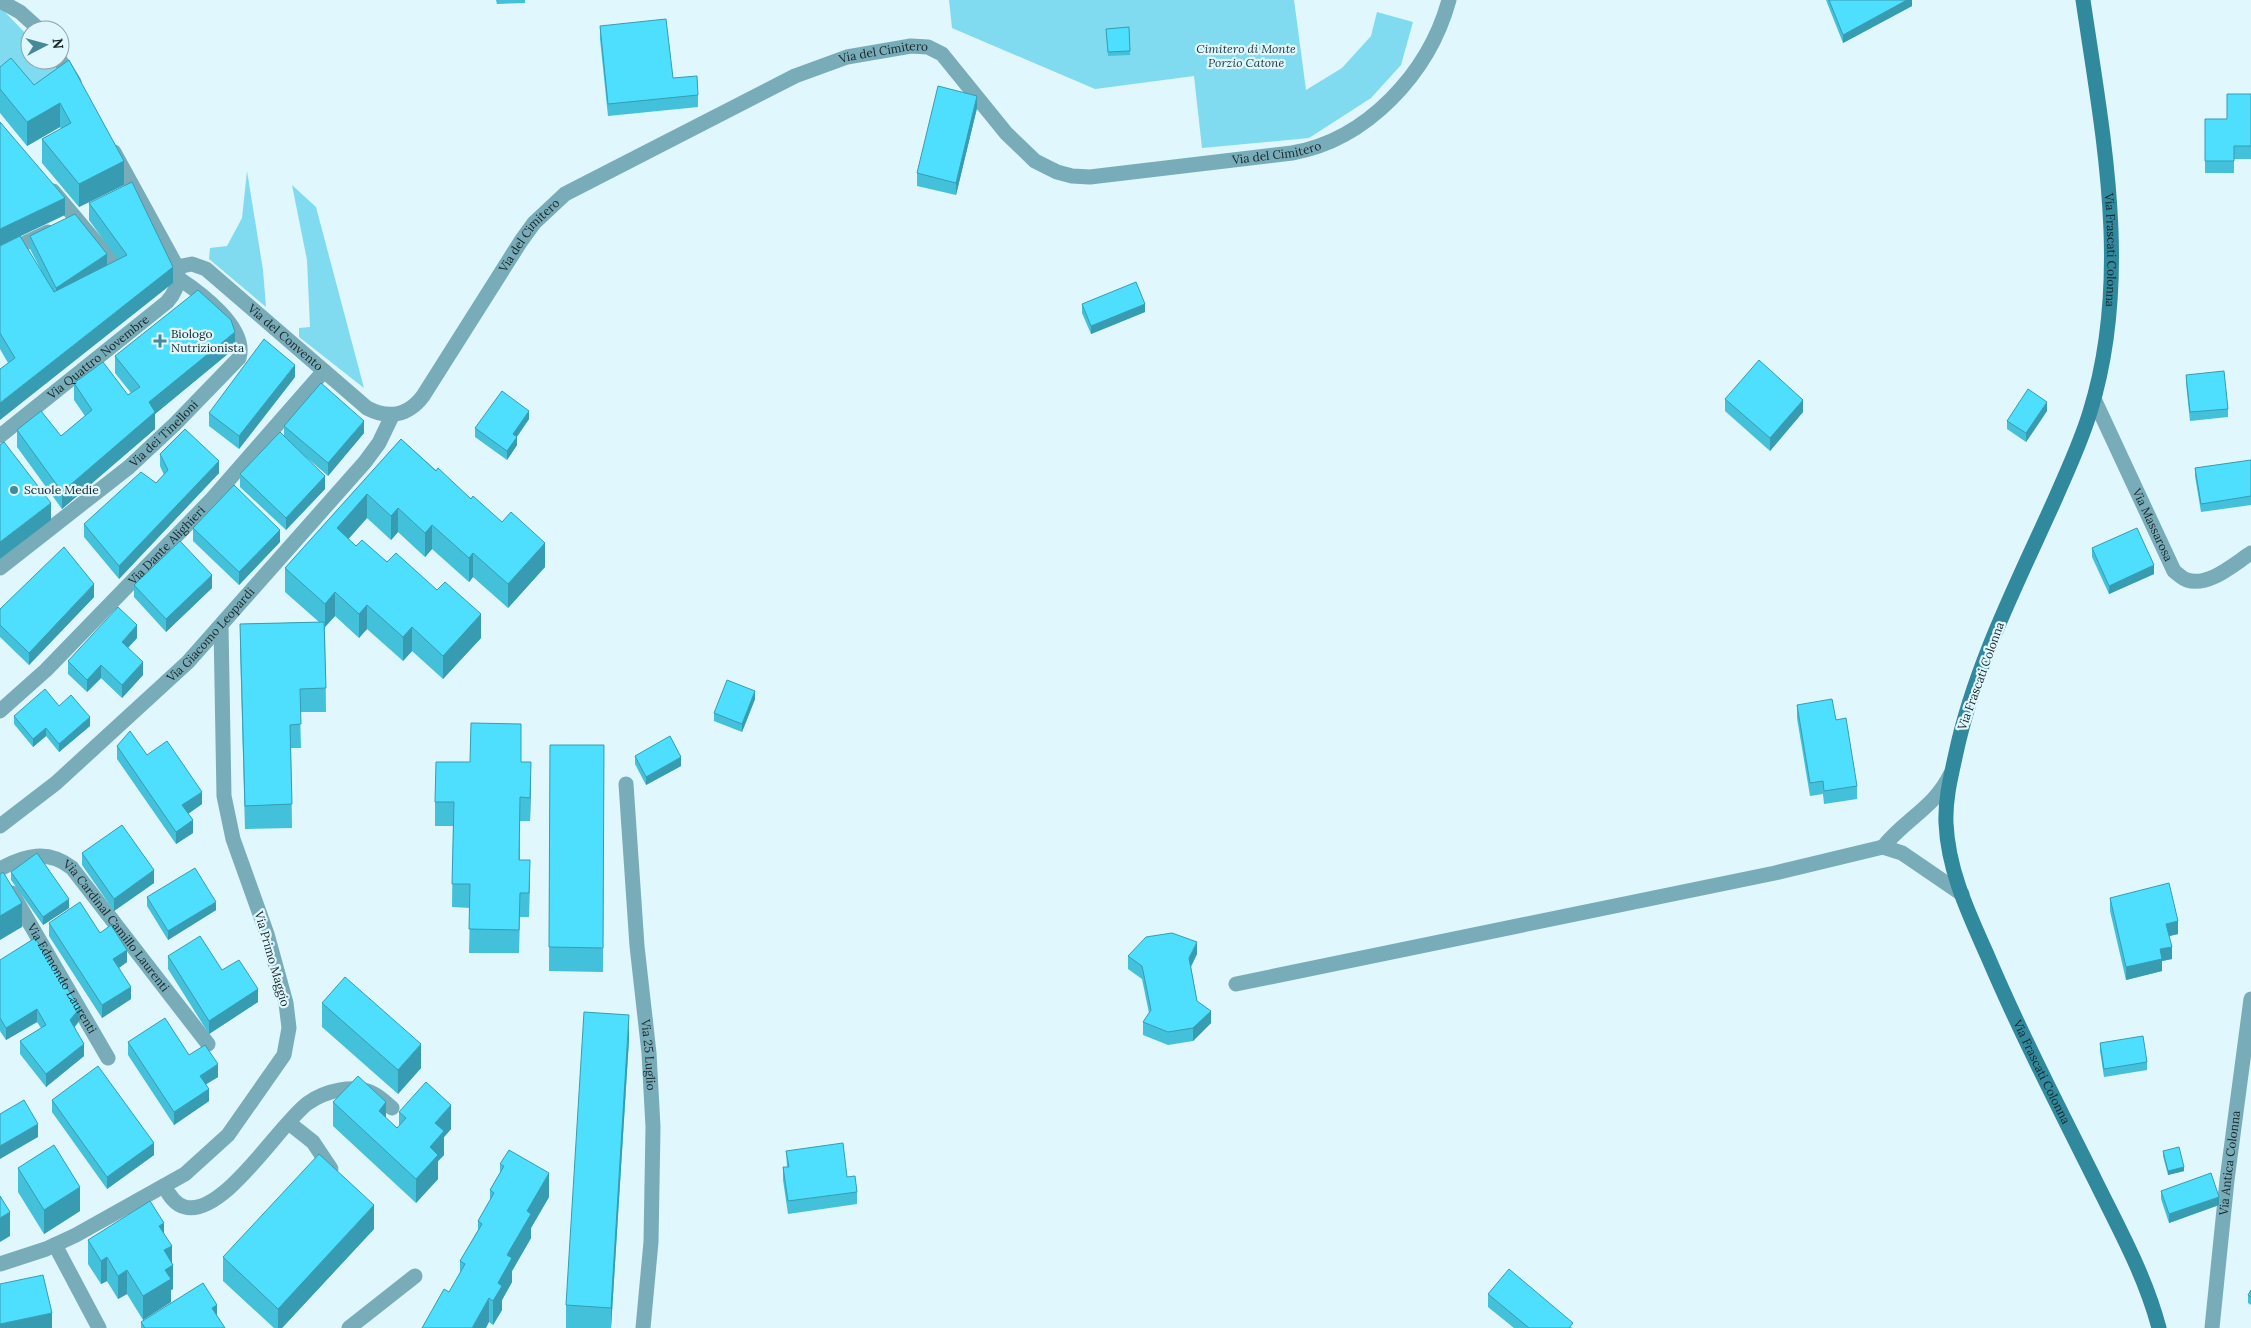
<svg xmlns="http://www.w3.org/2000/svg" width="2251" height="1328" viewBox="0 0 2251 1328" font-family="Lora,serif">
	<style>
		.green { fill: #80dbf0 }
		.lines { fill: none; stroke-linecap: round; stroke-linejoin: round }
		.street { stroke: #78acb8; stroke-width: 15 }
		.secondary { stroke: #30899c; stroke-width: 15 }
		.wall { fill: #43c0da }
		.shaded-wall { fill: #379cb2 }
		.building { fill: #4edffe; stroke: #379cb2 }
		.poi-dot { fill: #468998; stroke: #dff7fd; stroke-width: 2 }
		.labels { text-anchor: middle; stroke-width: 4.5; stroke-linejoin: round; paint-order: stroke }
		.park-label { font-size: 12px; font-style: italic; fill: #1f373c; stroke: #dff7fd }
		.street-label { font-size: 12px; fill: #172629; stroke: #dff7fd }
		.poi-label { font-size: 12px; fill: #172629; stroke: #dff7fd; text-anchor: start }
	</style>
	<rect width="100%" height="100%" fill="#dff7fd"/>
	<path class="green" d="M949,0h345l12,90 36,-22 29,-32 6,-24 36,10 -12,43 -30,33 -62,40 -107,10 -8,-72 -99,13 -143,-61z
		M0,7l30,31v22h20l19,24 -69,7z
		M247,171l16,99 3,37 -57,-48 1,-11 17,-2 15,-28z
		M292,185l24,22 48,181 -65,-51v-9l11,-1 -3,-67z"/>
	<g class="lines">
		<g class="street">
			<path d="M0,1l20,11 20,18"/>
			<path d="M60,60l14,22"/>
			<path d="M53,191l68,81 -6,3"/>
			<path d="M0,255l48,-23"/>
			<path id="s1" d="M177,267l15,-3 14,5 161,139c21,11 41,8 56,-12l98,-155 13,-18 31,-29 230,-118 52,-19 64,-11 17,1 14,7 64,79 29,28 22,11 15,4 18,1 202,-24c75,-13 137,-80 157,-153"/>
			<path id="s2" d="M2094,399l80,172c4,3 9,8 13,9 22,7 47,-16 64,-27"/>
			<path id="s3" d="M0,436l167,-134c9,-10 13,-22 10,-35l-63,-115"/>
			<path id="s4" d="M0,568l129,-101 46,-43 64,-66c9,-30 -38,-65 -61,-80"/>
			<path id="s5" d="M0,711l46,-41 166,-171 112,-128"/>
			<path id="s6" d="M626,784l11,162 12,107 4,74 -2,115 -8,86"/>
			<path id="s7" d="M0,826l56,-43 132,-121 177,-200 14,-19 13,-27"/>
			<path d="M1883,847c21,-27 52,-40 67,-72"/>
			<path id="s8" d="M0,869c25,-14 48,-20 72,-1l136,176"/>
			<path id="s9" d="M12,893l96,165"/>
			<path d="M1236,984l539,-111 108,-26 19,6 60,41"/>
			<path d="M289,1123l24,19 18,27"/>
			<path d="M164,1186c5,9 11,19 21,21 39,10 95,-84 123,-104 17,-12 47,-20 66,-9 6,3 12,9 18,14"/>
			<path d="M55,1245l44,83"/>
			<path d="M0,1264l46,-15 30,-14 109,-61 43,-39 56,-80 5,-27 -3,-25 -19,-69 -34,-95 -9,-43 -3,-170"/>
			<path d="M349,1328l66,-52"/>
			<path id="s10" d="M2212,1328l15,-148 24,-181"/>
		</g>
		<path class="secondary" id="s11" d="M2083,0c20,136 49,277 7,412 -9,30 -22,57 -34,85 -37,83 -81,167 -100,256 -5,23 -11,46 -10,70 2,48 23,91 42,134 32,75 70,149 107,223 24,49 50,95 64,148"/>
	</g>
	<path class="wall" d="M496,0h29v3l-28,1z
		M1826,0h86v6l-69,37z
		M600,26l73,52 25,17v12l-90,9 -8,-77z
		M1129,27l1,28 -22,1 -2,-27z
		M69,60l55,125 -45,22 -37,-44v-24l19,-10 -1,-2 -33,19 -27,-33v-46l34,18z
		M2251,94v65h-17v14h-29v-54h22z
		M977,108l-21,87 -39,-9v-13z
		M89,203l84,80 -165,80 -8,-14v-103l41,24 -11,-21v-13l77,29 11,-5 -29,-40z
		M1082,304l63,8 -54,22 -9,-21z
		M235,348l-80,66v15l-93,80 -45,-62v-17l44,6 24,-20 -11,-16v-17l54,12 3,-2 -16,-20v-17z
		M2186,375l42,34v8l-38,4 -4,-38z
		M295,377l-56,72 -30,-23v-13z
		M1725,399l78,13 -33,39 -45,-40z
		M2047,411l-21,31 -19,-13v-8z
		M529,419l-12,18v8l-10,15 -32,-23v-9z
		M284,426l80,7 -36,43 -22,-19 19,32 -39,41 -46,-43v-13l44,-38z
		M401,439l144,128 -37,41 -35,-31 -4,5 -37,-33 -7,8 -27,-25 -7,8 -24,-22 -19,21 8,7 31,16 94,76 -38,41 -31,-28 -9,10 -36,-32 -8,9 -24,-22 -10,11 1,85h-26l1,36h-10l1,80 -47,1 -5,-181v-24l79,-2 -34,-30v-24z
		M160,454l59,19 -100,106 -35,-42v-13l72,-41 8,-8 -4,-9z
		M2251,460v45l-50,7 -6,-36v-8z
		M193,528l87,14 -41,43 -46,-44z
		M2092,548l62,26 -45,20 -17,-37z
		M134,585l78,3 -46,44 -32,-35z
		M94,597l-65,68 -29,-28v-28z
		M137,638l-9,10 15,27 -21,23 -21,-20 -14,14 -19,-18v-13z
		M755,699l-13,33 -28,-11v-8z
		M1797,705l39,15 21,66v13l-33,5 -1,-10 -13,2 -13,-78z
		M59,706l31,20 -31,26 -13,-16 -13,11 -19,-23v-8z
		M550,745h54l-1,227 -54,-1z
		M117,746l30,9 55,49 -14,10 5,19 -17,11 -59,-85z
		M635,756l46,10 -35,19 -11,-21z
		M470,762h51l10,23 -1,36h-10v39l10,24 -1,33h-9l-1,36h-50l1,-45 -18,-1 1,-81h-18v-24z
		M82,853l72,30 -40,28 -32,-46z
		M11,872l58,36 -26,17 -32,-45z
		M147,897l69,13 -48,30 -21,-34z
		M2110,898l68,36 -9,2 3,23 -10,2v10l-36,9 -16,-69z
		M49,923l51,10 27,29 -8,6 12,31 -29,19 -53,-82z
		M1197,954l-6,13 6,34 14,22 -18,18 -25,4 -25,-10v-13l6,-9 -7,-34 -14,-10v-13z
		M168,956l90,46 -49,32 -41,-65z
		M0,960l80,60 -5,7 9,29 -38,31 -26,-33v-13l21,-13 -4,-6 -31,18 -6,-9z
		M322,1003l99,65 -23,26 -76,-67z
		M629,1039l-18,289h-45v-23z
		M128,1042l61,13 29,22 -12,7 3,17 -35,24 -46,-70z
		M2100,1043l47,19v8l-43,7 -4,-26z
		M52,1100l102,55 -47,34 -55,-77z
		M333,1102l53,16 11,10 2,-2v-14l52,17 -7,8v18l-6,6v18l-22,24 -83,-77z
		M786,1151l71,41v12l-69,10 -5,-34v-13h4z
		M2163,1151l21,20 -16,4 -5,-19z
		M500,1164l49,33 -18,31v10l-19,33v11l-10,18v10l-9,15 -44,-33 11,-18v-13l18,-31v-9l12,-20v-11l10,-17z
		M18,1168l62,43 -36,23 -26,-42z
		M2161,1191l58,14 -50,18 -8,-24z
		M374,1229l-92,99h-8l-51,-47v-24z
		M164,1233l8,29 1,27 -2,1v12l-28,18 -16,-26 -9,5 -11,-18 -6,3 -13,-20v-24z
		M2251,1290v15l-3,-2v-8z
		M1488,1294l85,34h-59l-26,-21z
		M217,1316l8,12h-84v-6z"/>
	<path class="shaded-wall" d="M1907,0h5v6l-69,37v-8z
		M977,96v12l-21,87v-12z
		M60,103v24l-33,19v-24z
		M124,161v24l-45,22v-23z
		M65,198v17l-65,31v-17z
		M107,254v12l-51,34v-12z
		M173,267v16l-173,137v-17z
		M1145,304v8l-54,22v-8z
		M235,332v16l-80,66v15l-93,80v-17l87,-90z
		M295,365v12l-56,72v-13z
		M1803,400v12l-33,39v-13z
		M2047,402v9l-21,31v-9z
		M529,411v8l-16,23v-8z
		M364,421v12l-36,43v-13z
		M517,437v8l-10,15v-9z
		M219,461v12l-100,106v-13z
		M325,476v13l-39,41v-12z
		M367,494v24l-30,34v-24z
		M51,503v17l-51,39v-17z
		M398,508v24l-7,8v-24z
		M432,525v24l-7,8v-24z
		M280,530v12l-41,43v-13z
		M545,543v24l-37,41v-24z
		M473,553v24l-4,5v-24z
		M2154,565v9l-45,20v-8z
		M212,575v13l-46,44v-13z
		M94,584v13l-65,68v-12z
		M335,592v24l-10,11v-23z
		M367,605v24l-8,9v-24z
		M481,614v24l-38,41v-23z
		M137,625v13l-15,16v-12z
		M412,627v24l-9,10v-24z
		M143,662v13l-21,23v-13z
		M101,665v13l-14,14v-12z
		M755,691v8l-13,33v-8z
		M90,717v9l-31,26v-8z
		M46,728v8l-13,11v-8z
		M681,757v9l-35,19v-8z
		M531,762v23l-1,36v-23z
		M202,792v12l-20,14v-13z
		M193,820v13l-17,11v-12z
		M154,870v13l-40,28v-12z
		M69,899v9l-26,17v-8z
		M216,902v8l-48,30v-9z
		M22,903v24l-22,13v-24z
		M2178,921v13l-12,3v-13z
		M1197,942v12l-8,16v-12z
		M2172,947v12l-10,2v10l-36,9v-13l34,-18z
		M127,950v12l-14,10v-13z
		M131,987v12l-29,19v-13z
		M258,989v13l-49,32v-13z
		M80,1008v12l-10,12v-12z
		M37,1009v13l-31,18v-12z
		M1211,1011v12l-18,18v-13z
		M629,1015v24l-18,289v-20z
		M84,1044v12l-38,31v-13z
		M421,1044v24l-23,26v-24z
		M218,1064v13l-18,11v-12z
		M209,1089v12l-35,24v-13z
		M386,1102v24l-7,-15z
		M451,1105v24l-7,8v18l-6,6v18l-22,24v-24l14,-32 5,-24z
		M38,1124v13l-38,22v-13z
		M154,1143v12l-47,34v-12z
		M2184,1167v4l-16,4v-4z
		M549,1173v24l-18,31v10l-19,33v11l-10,18v10l-9,15v-24l5,-18 9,-28 20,-44z
		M80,1187v24l-36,23v-24z
		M2219,1197v8l-50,18v-9z
		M374,1205v24l-92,99h-4v-19z
		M10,1212v24l-10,6v-24z
		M164,1223v24l-5,-21z
		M172,1246v20l1,-1v24l-2,1v12l-28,18v-24l21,-46z
		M107,1257v24l-6,3v-23z
		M127,1270v24l-9,5v-23z
		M489,1298v24l-3,6h-14z
		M217,1305v23l-5,-20z
		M52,1313v15h-52v-4z"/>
	<path class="building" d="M1829,0h78l-64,35z
		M666,19l7,59 24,-2 1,19 -90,9 -8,-78z
		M1129,27l1,24 -22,1 -2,-23z
		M11,58l23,27 35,-25 55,101 -45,23 -37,-45 29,-16 -11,-20 -33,19 -27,-33v-22z
		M938,86l39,10 -21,87 -39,-10z
		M2227,94h24v52h-17v15h-29v-42h22z
		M0,122l65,76 -65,31z
		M132,182l41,85 -173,136v-34l15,-11 -15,-25v-87l20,-10 34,56 73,-37 -38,-52z
		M75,214l32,40 -51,34 -26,-52z
		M1136,282l9,22 -54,22 -9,-22z
		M198,290l33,30 4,12 -86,70 6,10 -93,80 -45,-62 24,-19 20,25 31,-26 -18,-27 29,-21 25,33 12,-8 -25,-31z
		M264,339l31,26 -56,71 -30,-23z
		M1759,360l44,40 -33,38 -45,-39z
		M2224,371l4,38 -38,3 -4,-37z
		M321,383l43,38 -36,42 -44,-37z
		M2028,389l19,13 -21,31 -19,-12z
		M502,391l27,20 -16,23 4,3 -10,14 -32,-23z
		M185,429l34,32 -100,105 -35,-42 57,-52 15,11 12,-13 -8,-16z
		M280,432l45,44 -39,42 -46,-44z
		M401,439l35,32 2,-3 33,31 2,-3 29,26 9,-10 34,31 -37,41 -35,-31 -4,5 -37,-33 -7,8 -27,-25 -7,8 -24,-22 -30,34 19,18 6,-6 25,22 9,-9 41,37 8,-8 36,32 -38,42 -31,-29 -9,10 -36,-32 -8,9 -24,-22 -10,12 -40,-36z
		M4,442l47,61 -51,39v-97z
		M2251,460v36l-50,8 -6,-36z
		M234,485l46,45 -41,42 -46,-44z
		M2137,528l17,37 -45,21 -17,-38z
		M180,541l32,34 -46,44 -32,-34z
		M64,547l30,37 -65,69 -29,-28v-16z
		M118,607l19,18 -15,17 21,20 -21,23 -21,-20 -14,15 -19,-19z
		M324,622l2,66 -26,1 1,35 -11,1 2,79 -47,2 -5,-182z
		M727,680l28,11 -13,33 -28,-11z
		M45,689l14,17 12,-11 19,22 -31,27 -13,-16 -13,11 -19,-23z
		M1832,699l4,21 10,-2 11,68 -33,5 -1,-10 -13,2 -13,-78z
		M471,723l50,1v38h10l-1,36 -10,-1 -1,63h11l-1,33h-9l-1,37 -50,-1 1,-45h-18l2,-82h-19l1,-40h34z
		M130,731l17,24 20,-14 35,51 -20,13 11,15 -17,12 -59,-86z
		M670,736l11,21 -35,20 -11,-21z
		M550,745h54l-1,203 -54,-1z
		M122,825l32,45 -40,29 -32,-46z
		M37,853l32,46 -26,18 -32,-45z
		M195,868l21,34 -48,29 -21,-34z
		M3,872l19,31 -22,13v-42z
		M2169,883l9,38 -12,3 6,23 -12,2 2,10 -36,8 -16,-69z
		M80,902l20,31 11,-8 16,25 -14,9 18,28 -29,18 -53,-82z
		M1172,933l25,9 -8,16 8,43 14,10 -18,17 -25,4 -25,-10 8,-12 -9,-44 -14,-10 18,-19z
		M200,936l22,34 17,-10 19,29 -49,32 -41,-65z
		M35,938l45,70 -10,12 14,24 -38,30 -26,-33 26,-16 -9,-16 -31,19 -6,-10v-58z
		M345,977l76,67 -23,26 -76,-67z
		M584,1012l45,3 -18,293 -45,-3z
		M165,1018l24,37 16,-10 13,19 -18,12 9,13 -35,23 -46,-70z
		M2143,1036l4,26 -43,7 -4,-26z
		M98,1066l56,77 -47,34 -55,-77z
		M358,1076l28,26 -7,9 18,17 9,-10 -7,-6 27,-30 25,23 -16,18 9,8 -14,16 8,8 -22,24 -83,-77z
		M24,1100l14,24 -38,22v-32z
		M843,1143l4,34 8,-1 2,16 -69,9 -5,-34h6l-3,-16z
		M54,1145l26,42 -36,23 -26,-42z
		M2179,1147l5,20 -16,4 -5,-20z
		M509,1150l40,23 -22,38 4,3 -24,41 5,3 -14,25 4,3 -9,15 -4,-3 -17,30h-50l22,-39 5,3 16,-28 -5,-3 22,-37 -4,-3 16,-28 -4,-3 14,-24 -4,-2z
		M319,1154l55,51 -96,104 -55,-52z
		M2211,1173l8,24 -50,17 -8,-23z
		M0,1196l10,16 -10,6z
		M150,1201l14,22 -5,3 13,20 -8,4 9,15 -8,5 6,9 -28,17 -16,-26 -9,6 -11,-19 -6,4 -13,-21z
		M1509,1269l64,54 -4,5h-40l-41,-34z
		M43,1275l9,38 -52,11v-40z
		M203,1283l14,22 -5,3 13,20h-80l-4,-6z
		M2251,1290v7l-3,-2z"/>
	<g class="poi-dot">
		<path d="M157.5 333.5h5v5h5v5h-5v5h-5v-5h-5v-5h5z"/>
		<circle cx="14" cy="490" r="5"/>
	</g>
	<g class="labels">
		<g class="park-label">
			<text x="1246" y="53">Cimitero di Monte<tspan x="1246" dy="14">Porzio Catone</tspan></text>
		</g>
		<g class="street-label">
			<text dy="4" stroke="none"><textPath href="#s1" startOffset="905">Via del Cimitero</textPath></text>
			<text dy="4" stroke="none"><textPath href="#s1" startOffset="1354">Via del Cimitero</textPath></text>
			<text dy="4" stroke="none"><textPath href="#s1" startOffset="499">Via del Cimitero</textPath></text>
			<text dy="4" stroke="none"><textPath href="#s11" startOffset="252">Via Frascati Colonna</textPath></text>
			<text dy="4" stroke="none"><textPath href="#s1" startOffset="135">Via del Convento</textPath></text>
			<text dy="4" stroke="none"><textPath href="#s3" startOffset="126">Via Quattro Novembre</textPath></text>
			<text dy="4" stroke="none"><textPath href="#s4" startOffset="212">Via dei Tinelloni</textPath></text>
			<text dy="4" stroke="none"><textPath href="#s2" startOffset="139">Via Massarosa</textPath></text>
			<text dy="4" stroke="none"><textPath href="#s5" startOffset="235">Via Dante Alighieri</textPath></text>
			<text dy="4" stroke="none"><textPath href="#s7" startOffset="285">Via Giacomo Leopardi</textPath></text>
			<text transform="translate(1981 676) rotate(-70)" y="4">Via Frascati Colonna</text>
			<text dy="4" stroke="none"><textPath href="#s8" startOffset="150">Via Cardinal Camillo Laurenti</textPath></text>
			<text transform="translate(272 959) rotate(74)" y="4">Via Primo Maggio</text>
			<text dy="4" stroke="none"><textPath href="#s9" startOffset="99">Via Edmondo Laurenti</textPath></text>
			<text dy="4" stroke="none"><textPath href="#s6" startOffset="272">Via 25 Luglio</textPath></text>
			<text dy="4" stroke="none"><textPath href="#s11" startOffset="1122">Via Frascati Colonna</textPath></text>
			<text dy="4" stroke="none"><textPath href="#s10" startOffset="166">Via Antica Colonna</textPath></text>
		</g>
		<g class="poi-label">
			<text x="171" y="338">Biologo<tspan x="171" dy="14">Nutrizionista</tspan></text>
			<text x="24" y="494">Scuole Medie</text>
		</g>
	</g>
	<g transform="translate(45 45) rotate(84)"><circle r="24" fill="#dff7fd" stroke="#8fa3a8"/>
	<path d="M0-4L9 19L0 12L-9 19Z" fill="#468998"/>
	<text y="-8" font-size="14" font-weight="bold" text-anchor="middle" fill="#172629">N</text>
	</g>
</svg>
